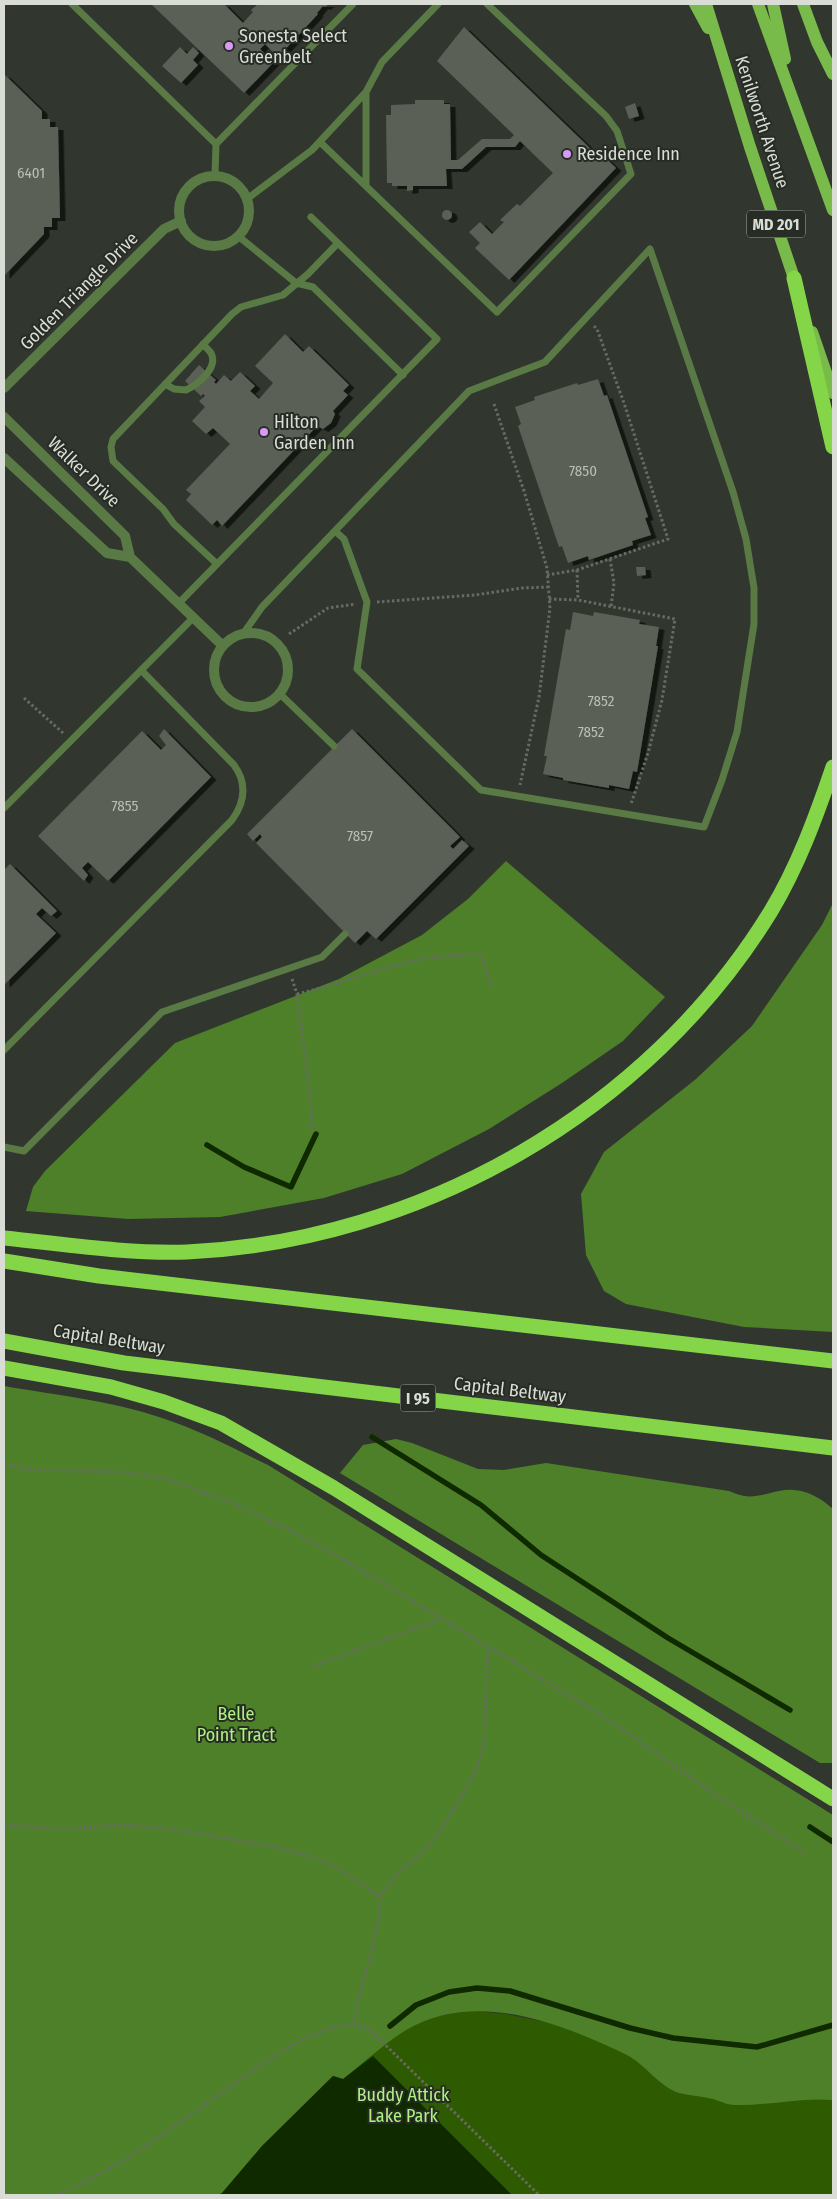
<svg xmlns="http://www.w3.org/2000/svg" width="837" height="2199" viewBox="0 0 837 2199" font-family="'Fira Sans Condensed',sans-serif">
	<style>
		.green { fill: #2e5b01 }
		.forest { fill: #4e8029 }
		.water { fill: #102a00 }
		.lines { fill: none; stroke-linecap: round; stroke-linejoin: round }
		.stream { stroke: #102a00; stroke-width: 5.5 }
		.building { fill: #5a6056; filter: url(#shadow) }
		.path { stroke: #666b63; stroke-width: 3; stroke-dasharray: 2.5 2.5; stroke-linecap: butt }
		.lane { stroke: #597945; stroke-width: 7 }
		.street { stroke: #597945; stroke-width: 10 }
		.primary { stroke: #79bb4a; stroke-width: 12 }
		.highway { stroke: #85d549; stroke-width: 15 }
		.poi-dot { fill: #d99af7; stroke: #272d24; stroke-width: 2 }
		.labels { text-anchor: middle; stroke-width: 4; stroke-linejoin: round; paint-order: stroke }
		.number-label { font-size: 15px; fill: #b9beb6 }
		.shield { fill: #272d24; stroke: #a4a8a1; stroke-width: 1 }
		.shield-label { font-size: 16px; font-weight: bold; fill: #d9ddd6 }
		.poi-label { font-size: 18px; fill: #d9ddd6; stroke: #272d24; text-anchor: start }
		.street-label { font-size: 18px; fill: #d9ddd6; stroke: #272d24 }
		.park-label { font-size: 18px; fill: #aef282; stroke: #272d24 }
	</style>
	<defs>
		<filter id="shadow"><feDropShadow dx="5.5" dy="3" stdDeviation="0" flood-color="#0009"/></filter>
	</defs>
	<rect width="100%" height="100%" fill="#31372e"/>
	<path class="green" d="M465,2010l41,4 327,66v115h-799l323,-181 89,1z"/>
	<path class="forest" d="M506,861l159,136 -42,44 -61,42 -73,46 -87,45 -78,24 -104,19 -92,2 -102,-8 7,-24 12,-16 130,-128 164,-64 83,-44 46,-36z
		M833,903v429l-89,-5 -118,-23 -22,-13 -18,-36 -5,-61 23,-42 92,-73 56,-53 70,-101z
		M4,1386c52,9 108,15 158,32 37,12 71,30 106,47l565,350v285c-33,-3 -66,6 -98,5 -8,0 -15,-4 -22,-6 -11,-3 -23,-3 -34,-6 -21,-7 -33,-28 -52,-38 -66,-32 -152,-66 -221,-25 -22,14 -43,33 -63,49l-10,-3 -71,70 -40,47 -4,2h-214z
		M396,1439l16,4 66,26 26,1 42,-7 183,28c5,2 10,4 15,5 12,2 24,-3 35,-5 21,-5 40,5 54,18v254h-13l-480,-290 23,-28z"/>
	<path class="water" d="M373,2056l139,139h-294l4,-2 40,-47 71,-70 10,3z"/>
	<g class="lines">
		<path class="stream" d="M207,1145l37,22 47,20 25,-53
			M372,1437l109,68 60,50 127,83 122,72
			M810,1827l23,15
			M390,2026l26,-21 33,-13 28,-4 33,3 120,37 43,10 84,9 76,-22"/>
	</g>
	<path class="building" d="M151,4h73l19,19 10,-11 -2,-2 7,-6h71l-4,3 -2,-1 -6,7 1,1 -40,43 -13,-13 -5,5 14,13 -30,31z
		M464,27l130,125 3,-2 19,18 -107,112 -34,-32 5,-5 -11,-11 11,-10 12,12 12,-12 -4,-2 17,-16 3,2 33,-33 -33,-32 -5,6h-29l-24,22h-16l1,17h-34v4l-6,1v-5h-15v-3h-5l-1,-68h5v-10l24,-1v-4h29v4h6l1,56h7l24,-21h28l4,-4 -77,-74z
		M180,47l7,7 6,-7 6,6 -6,7 5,5 -17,18 -19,-17z
		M4,74l38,37v8h8v8h8l2,91h-8v9h-8v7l-40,42z
		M635,103l4,13 -10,3 -4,-12z
		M442 215a5 5 0 1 1 10 0a5 5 0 1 1-10 0Z
		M285,334l18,18 6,-6 40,39 -6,6 5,4 -15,16 2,3 -4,9 -8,6 -6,-3 -95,100 -5,-6 -5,5 -26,-25 5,-6 -5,-4 44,-46 -17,-16 -7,6 -14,-13 13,-14 -6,-6 6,-5 -2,-2 -2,2 -16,-15 14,-16 17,15 -2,2 2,2 8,-9 7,6 9,-9 15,14 -5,5 9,8 14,-16 -18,-17z
		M598,379l6,17 3,-1 41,122 -3,1 6,17 -19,6 1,4 -44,15 -1,-4 -20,7 -6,-17 -3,1 -41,-121 3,-2 -6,-17 20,-7 -1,-3 43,-14 1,2z
		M636,567h9l1,8 -9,1z
		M573,612l20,4 1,-4 46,8 -1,4 20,3 -3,19h2l-21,126 -4,-1 -4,18 -20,-4v3l-46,-8v-2l-20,-4 4,-18h-3l22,-127 4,1z
		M164,729l47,48 -103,104 -20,-19 -6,6 6,7 -4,6 -46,-45 104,-105 19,19 5,-5 -7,-9z
		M352,729l108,108 -10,9 3,3 9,-9 7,6 -93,93 -9,-8 -12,12 -99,-100 6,-6 -2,-3 -7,7 -6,-7z
		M10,864l47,47 -6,5 -9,-8 -6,6 20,19 -52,52v-115z"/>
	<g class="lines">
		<path class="path" d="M494,404l30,87 23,77 3,40 -11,89 -19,88
			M610,559l4,24 -3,24
			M577,570l1,30
			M547,575l30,-5 91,-31 -44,-136 -27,-74 -3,-3
			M549,599l29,1 97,19 -13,81 -14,53 -17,51
			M377,602l98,-7 47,-7 26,-1
			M289,634l39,-26 28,-4
			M24,698l39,35
			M292,979l5,15 13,101 2,38
			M297,994c43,-10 84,-27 127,-35 19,-3 38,-4 57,-5l10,32
			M4,1464l29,6 90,2 41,6 71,26 68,33 70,40 236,143 108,76 88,57
			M314,1666l127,-47
			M4,1825l55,4 68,-4 46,4 97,17 40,10 23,9 46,31
			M354,2024l6,-32 11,-37 8,-38v-21l14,-17 39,-37 11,-15 32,-54 9,-28 4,-98
			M56,2195c64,-26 120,-71 177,-110 34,-24 71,-53 113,-60 10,-2 17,2 25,6l168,164"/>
		<path class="lane" d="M72,4l144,140
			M320,142l177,170 134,-138 -14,-43 -11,-15 -119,-112
			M215,176l1,-32 137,-140
			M366,186v-94
			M247,199l65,-49 54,-58 16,-30 56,-58
			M238,236l58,47 17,4 90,88
			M165,384l9,5 12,1c11,-5 33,-22 25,-37 -2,-3 -6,-6 -8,-9
			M217,564l-43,-40 -11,-15 -50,-48 -2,-14 2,-8 119,-125 9,-7 42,-12 25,-21 30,-31
			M178,604l259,-265 -126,-122
			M243,634l19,-27 207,-216 76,-29 105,-113 83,243 13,47 8,49v36l-17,108 -15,48 -18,47 -223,-37 -124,-121 10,-67 -23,-63 -9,-8
			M280,694l54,52
			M4,808l189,-190
			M4,1050l228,-230c13,-18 15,-37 2,-55l-93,-95
			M4,1147l20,4 138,-139 160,-55 23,-23"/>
		<path class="street" d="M179 211a35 35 0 1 1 70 0a35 35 0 1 1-70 0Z
			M4,388l160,-159 17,-8
			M4,417l121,119 5,21 93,89
			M4,458l103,95 23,4
			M214 670a37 37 0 1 1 74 0a37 37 0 1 1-74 0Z"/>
		<path class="primary" d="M695,4l13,24
			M706,4l44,143 47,140
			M758,4l75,206
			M773,4l12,55
			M803,4l14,38 16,32
			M812,332l21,61"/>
		<path class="highway" d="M794,278l39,169
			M4,1238c60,6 122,16 183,14 234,-11 461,-140 584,-341 27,-45 45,-94 62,-144
			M4,1261l95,15 734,85
			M4,1341l120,22 709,85
			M4,1368l107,19 53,15 57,21 113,65 499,311"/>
	</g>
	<g class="poi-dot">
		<circle cx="229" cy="46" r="5"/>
		<circle cx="567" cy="154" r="5"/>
		<circle cx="264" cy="432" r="5"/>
	</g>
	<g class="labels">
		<g class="number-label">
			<text x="31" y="178">6401</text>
			<text x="583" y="476">7850</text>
			<text x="601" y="706">7852</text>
			<text x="591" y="737">7852</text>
			<text x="125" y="811">7855</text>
			<text x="360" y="841">7857</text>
		</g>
		<g class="shield">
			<rect x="747" y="210.5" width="58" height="27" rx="4"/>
			<rect x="400.5" y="1384.5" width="35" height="27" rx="4"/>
		</g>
		<g class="shield-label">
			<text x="776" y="230">MD 201</text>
			<text x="418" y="1404">I 95</text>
		</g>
		<g class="poi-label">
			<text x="239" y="42">Sonesta Select<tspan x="239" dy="21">Greenbelt</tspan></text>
			<text x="577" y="160">Residence Inn</text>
			<text x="274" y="428">Hilton<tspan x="274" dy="21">Garden Inn</tspan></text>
		</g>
		<g class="street-label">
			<text transform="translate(762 122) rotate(72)" y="6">Kenilworth Avenue</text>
			<text transform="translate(79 291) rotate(-45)" y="6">Golden Triangle Drive</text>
			<text transform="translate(84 472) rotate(44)" y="6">Walker Drive</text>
			<text transform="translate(109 1339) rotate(9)" y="6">Capital Beltway</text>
			<text transform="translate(510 1390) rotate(7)" y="6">Capital Beltway</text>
		</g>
		<g class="park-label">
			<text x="236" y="1720">Belle<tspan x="236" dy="21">Point Tract</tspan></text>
			<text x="403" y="2101">Buddy Attick<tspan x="403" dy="21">Lake Park</tspan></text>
		</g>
	</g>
	<rect width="837" height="2199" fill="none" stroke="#d9ddd6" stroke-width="10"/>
</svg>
